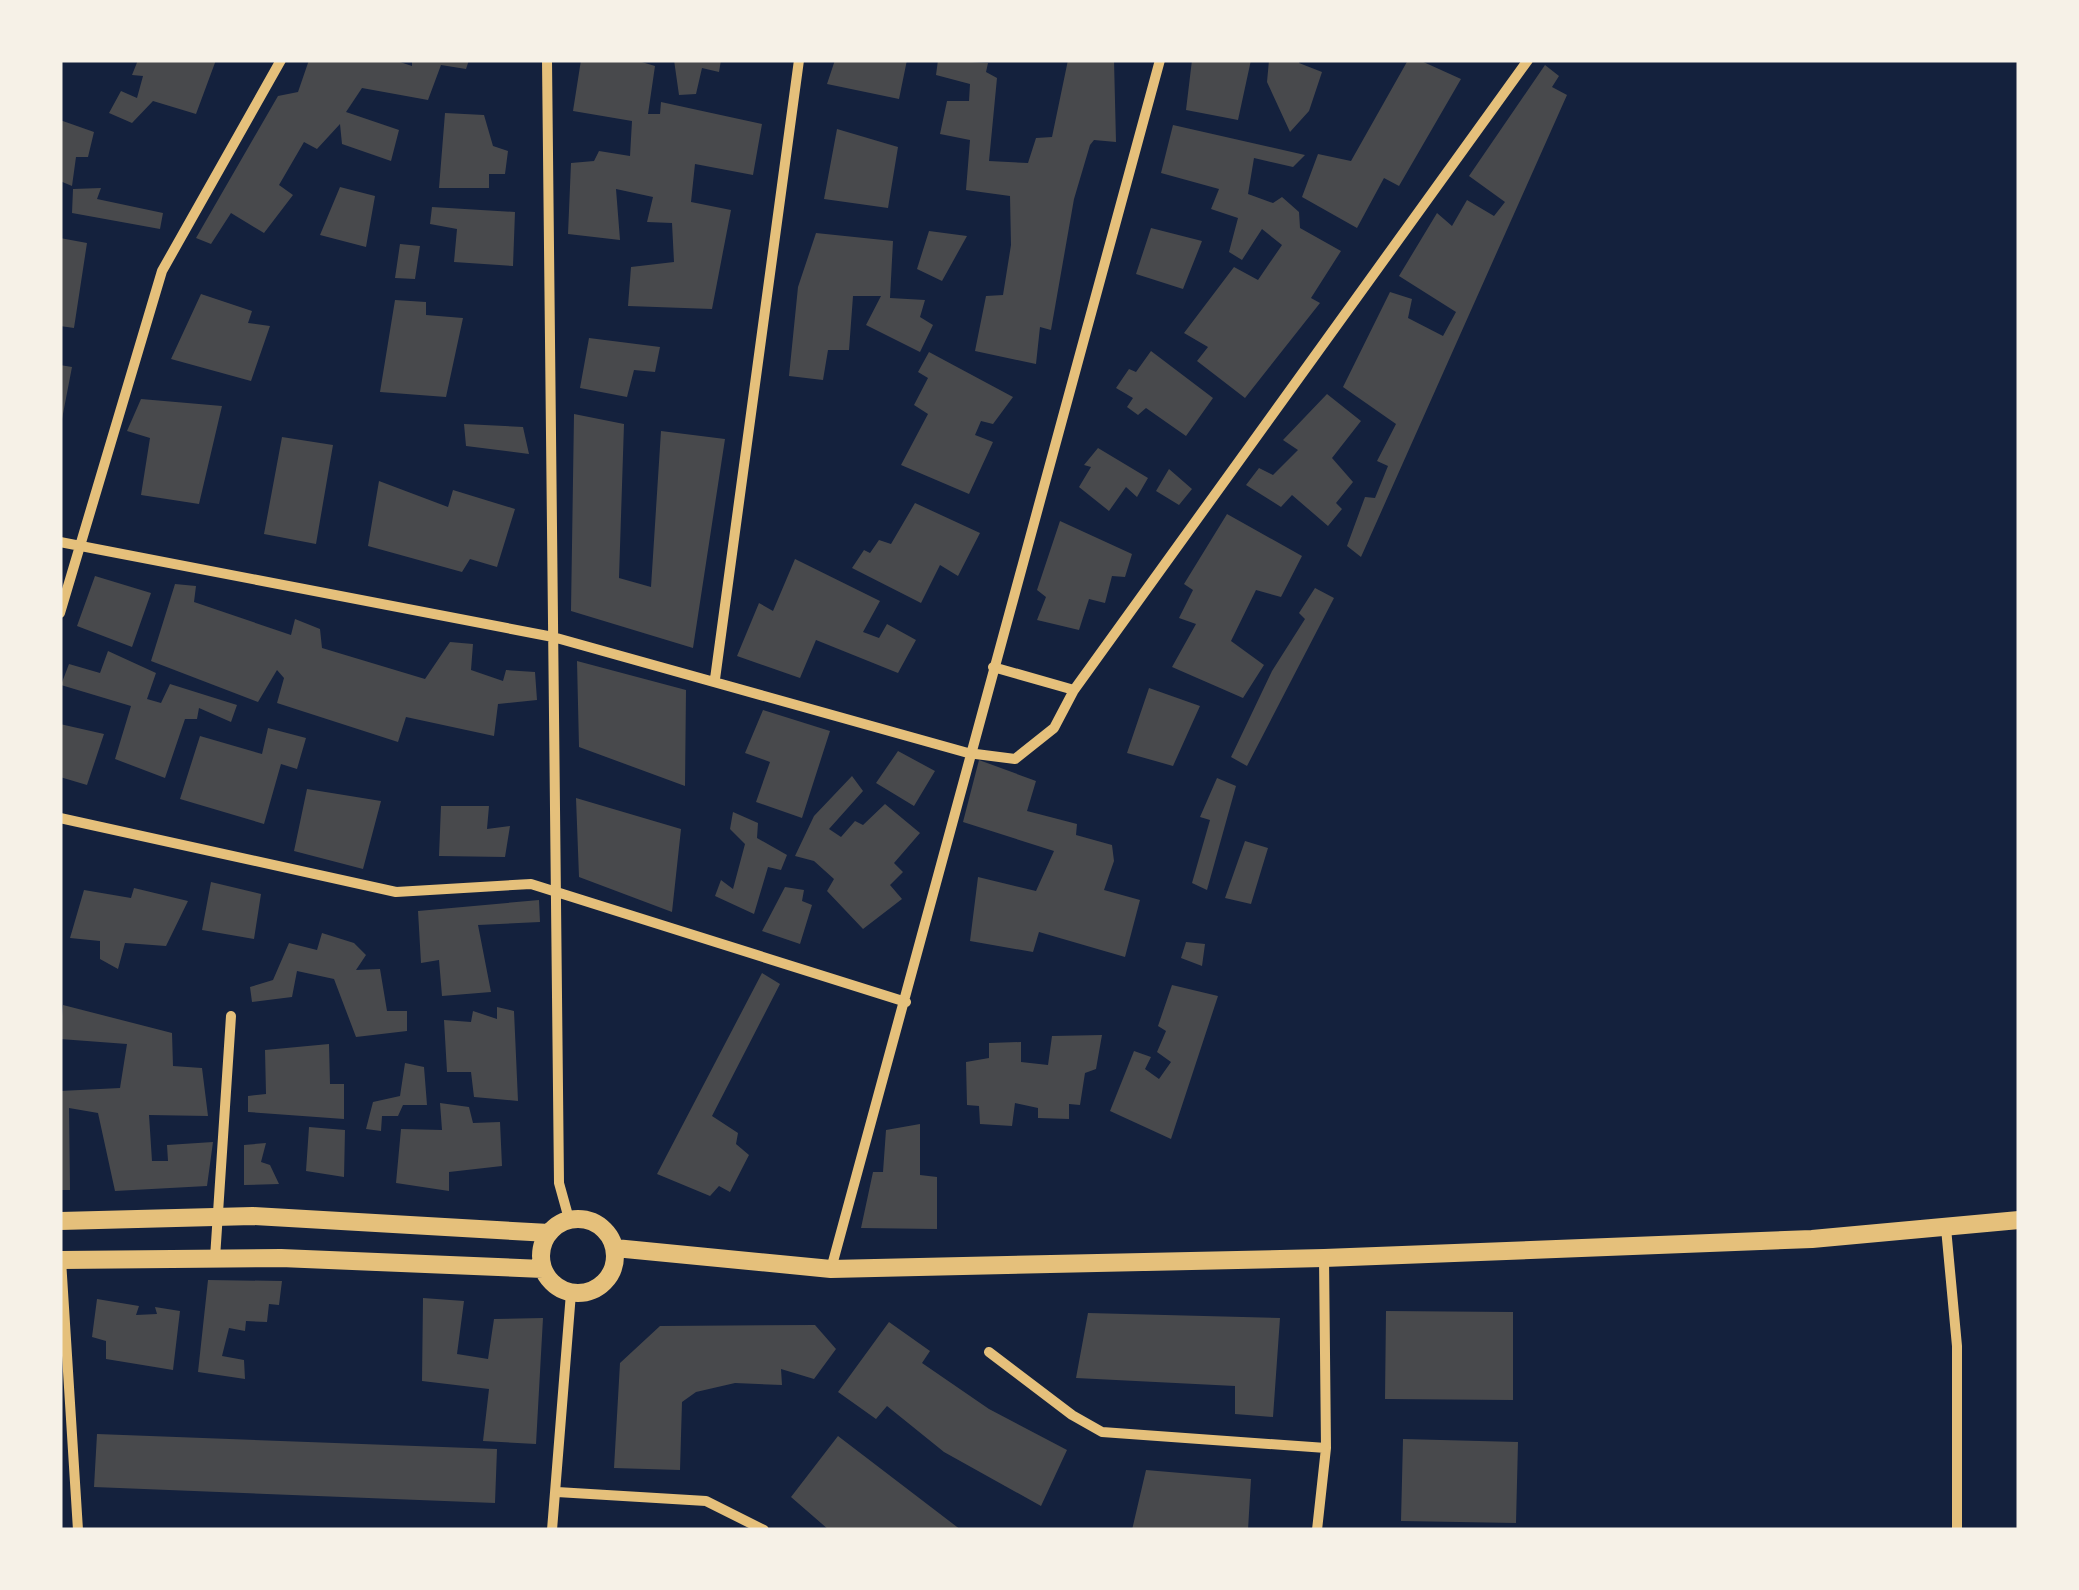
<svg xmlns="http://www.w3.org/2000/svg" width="2079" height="1590" viewBox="0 0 2079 1590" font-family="Signika,sans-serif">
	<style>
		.building { fill: #48494c }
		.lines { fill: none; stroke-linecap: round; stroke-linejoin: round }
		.minor { stroke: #e5c07b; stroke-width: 10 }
		.tertiary { stroke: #e5c07b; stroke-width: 18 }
	</style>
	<rect width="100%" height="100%" fill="#14213d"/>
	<path class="building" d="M138,60h78l-20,54 -43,-13 -21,22 -23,-10 12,-22 16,7 6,-22 -11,-1z
		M309,60h85l18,6v-6h57l-3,9 -25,-4 -13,35 -66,-12 -16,24 53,18 -8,31 -49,-17 -2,-20 -23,25 -13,-7 -25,43 14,10 -29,38 -33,-20 -20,31 -15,-6 82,-142 20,-4z
		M581,60h54l20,6 -7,48h12l1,-12 101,22 -9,51 -58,-11 -4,38 40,8 -19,99 -84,-3 3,-39 43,-5 -2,-39 -25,-1 6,-25 -37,-8 4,51 -52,-6 3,-71 23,-2 5,-10 31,5 2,-35 -59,-10z
		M674,60h47l-2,12 -17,-4 -6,26 -17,1z
		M835,60h72l-8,39 -72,-15z
		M938,60l50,3 -2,9 11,6 -8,83 39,2 8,-25 16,-1 16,-77h46l2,82 -22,-2 -4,5 -16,54 -23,131 -11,-3 -4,37 -61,-13 11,-55 17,-1 8,-50 -1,-49 -44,-6 4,-50 -30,-6 7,-33h22l1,-17 -34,-9z
		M1192,60h59l-13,60 -52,-10z
		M1269,60h31l-1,3 23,9 -13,39 -19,21 -23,-50z
		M1408,60h11l42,19 -62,107 -15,-8 -27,50 -55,-31 16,-43 33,7z
		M1545,65l14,11 -7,11 15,8 -206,462 -14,-11 18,-49 10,1 13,-32 -11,-5 19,-37 -53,-37 47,-95 22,7 -4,19 35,18 13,-24 -57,-36 38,-63 15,13 15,-26 27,16 11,-14 -36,-26z
		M445,113l39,2 9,31 15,5 -3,23h-16v14h-50z
		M60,120l34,12 -6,25h-12l-4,29 -12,-5z
		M1173,125l132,30 -12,12 -39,-9 -6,36 25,9 9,-6 17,15 1,16 41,23 -30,47 9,5 -75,95 -48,-37 11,-14 -24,-14 50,-66 24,13 24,-35 -20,-16 -20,31 -13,-8 9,-34 -27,-9 8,-20 -58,-16z
		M837,129l61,18 -10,61 -64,-9z
		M340,187l35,9 -9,51 -46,-12z
		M101,188l-4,11 66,14 -3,16 -88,-16 1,-24z
		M432,207l83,5 -2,54 -59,-4 3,-33 -27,-5z
		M1151,228l51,13 -19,48 -47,-15z
		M929,231l38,5 -25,45 -25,-12z
		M816,233l77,8 -3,57 35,2 -5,17 13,8 -13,27 -54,-27 15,-29h-28l-4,54h-21l-5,30 -34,-4 9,-89z
		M60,238l27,5 -13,85 -14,-2z
		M400,244l20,2 -5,33 -20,-1z
		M201,294l51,17 -4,12 22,3 -19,55 -80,-22z
		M395,300l31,2v13l37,3 -17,79 -66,-5z
		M589,338l71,9 -5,25 -21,-2 -7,27 -47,-9z
		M1151,351l62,47 -27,38 -40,-28 -8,7 -11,-8 6,-9 -17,-10 13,-19 7,3z
		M929,352l84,45 -20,27 -12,-3 -6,14 18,7 -24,52 -68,-29 27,-51 -14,-9 14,-27 -10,-6z
		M60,365l12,2 -10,52h-2z
		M1327,394l34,27 -29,37 21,24 -17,21 6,6 -14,17 -36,-31 -11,12 -35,-22 13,-17 14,7 25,-25 -15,-10z
		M141,399l81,7 -23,98 -58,-9 9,-57 -23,-7z
		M574,414l50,10 -5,154 32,9 10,-156 64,8 -32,209 -122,-37z
		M464,424l59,3 6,27 -63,-8z
		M282,437l51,8 -17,99 -52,-10z
		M1098,448l50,30 -11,19 -11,-10 -17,24 -30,-24 12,-20 -7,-2z
		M1169,469l23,20 -13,16 -23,-14z
		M379,481l69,26 5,-17 62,19 -18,58 -27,-8 -8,13 -94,-26z
		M915,503l65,30 -22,43 -18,-11 -19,38 -69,-35 12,-18 6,3 9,-13 12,4z
		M1227,514l75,42 -21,41 -25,-7 -25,51 33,24 -21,33 -71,-31 24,-43 -17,-6 14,-28 -9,-6z
		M1060,521l72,33 -7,23 -13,-1 -7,27 -16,-4 -10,31 -42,-10 9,-23 -9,-7z
		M795,559l85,42 -17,31 16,6 8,-14 29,16 -18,33 -82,-33 -16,38 -63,-22 22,-53 14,8z
		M95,576l56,17 -19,54 -55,-21z
		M175,584l21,2 -2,16 97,33 4,-16 25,10 2,19 103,31 25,-37 23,2 -2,26 32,11 3,-11 29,2 2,28 -39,4 -4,32 -88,-19 -8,25 -121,-39 7,-25 -7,-8 -19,32 -107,-41z
		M1315,588l19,10 -87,168 -16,-9 41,-86 33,-52 -6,-6z
		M108,651l48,22 -9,26 14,4 9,-19 67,21 -6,17 -32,-14 -2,11h-12l-20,59 -50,-19 16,-53 -70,-21 8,-21 31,9z
		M577,661l109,29 -1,96 -106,-39z
		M1149,688l51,18 -27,60 -46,-13z
		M763,710l67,21 -28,87 -46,-16 14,-40 -25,-9z
		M60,724l44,10 -17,51 -27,-8z
		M268,728l38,10 -9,31 -16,-5 -17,60 -84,-25 20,-63 62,18z
		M898,751l37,20 -21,35 -38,-23z
		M979,760l57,21 -9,30 50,13 -1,11 36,10 2,16 -10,29 36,10 -15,57 -86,-25 -6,20 -63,-11 8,-64 58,14 18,-40 -91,-29z
		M852,776l11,15 -34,38 12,8 14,-16 8,4 22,-21 35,29 -26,30 9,9 -13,13 12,14 -39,30 -36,-38 7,-12 -20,-18 -19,-5 19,-40z
		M1217,778l19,8 -29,104 -15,-7 18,-63 -10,-3z
		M307,789l74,12 -18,68 -69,-18z
		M576,798l105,31 -9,83 -93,-35z
		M441,806h48l-2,23 23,-3 -5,31 -66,-1z
		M733,812l25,11 -1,15 30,17 -6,15 -13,-3 -14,47 -39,-18 6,-16 12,9 12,-45 -15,-15z
		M1245,841l23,7 -17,56 -26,-6z
		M211,882l50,12 -7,45 -52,-9z
		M785,887l19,3 -2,11 10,4 -12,39 -38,-13z
		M134,888l54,13 -22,45 -41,-3 -7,26 -18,-10v-18l-30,-3 14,-48 47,8z
		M539,900l1,22 -62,3 13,67 -49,4 -3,-36 -18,3 -3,-52z
		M322,933l32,10 12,12 -10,15 24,-1 7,42h20v20l-51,6 -22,-58 -37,-8 -5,26 -40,5 -2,-15 23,-7 16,-37 28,7z
		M1186,942l19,2 -3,22 -21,-8z
		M762,973l18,11 -68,132 26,17 -2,11 13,11 -19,37 -11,-6 -9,10 -53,-22z
		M1172,985l46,11 -47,143 -61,-28 24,-60 17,6 -6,12 14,10 12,-17 -14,-10 9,-21 -8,-5z
		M63,1005l109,28 1,33 29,2 6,48 -59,-1 3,46h16l-1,-16 46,-3 -6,44 -92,5 -17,-78 -29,-5 1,82h-10v-99l60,-3 7,-44 -67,-5z
		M497,1007l17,4 4,90 -44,-4 -3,-25h-24l-3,-52 27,2 2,-11 24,8z
		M1102,1035l-6,34 -11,4 -5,32 -11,-1v15l-31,-1v-10l-23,-5 -3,23 -32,-2 -1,-18 -12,-1 -1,-43 23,-4v-15l32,-1v20l27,3 4,-29z
		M329,1044l1,40h14v35l-96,-7v-16l18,-2 -1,-44z
		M405,1063l19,4 3,38h-24l-5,11h-16l-1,15 -15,-2 7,-27 27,-6z
		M440,1103l29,4 4,16 27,-1 2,44 -53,6v19l-53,-8 5,-54 41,1z
		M920,1124v51l17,2v52l-76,-1 12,-56h10l3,-42z
		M309,1127l36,3 -1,47 -38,-6z
		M266,1143l-5,19 9,3 9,19 -35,1v-40z
		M208,1280l74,1 -3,24 -10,-1 -2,18 -21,-1 -1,10 -16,-3 -7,28 22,4 1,19 -47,-7z
		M423,1298l41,3 -7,53 31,5 6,-40 49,-1 -7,126 -53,-3 6,-52 -67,-8z
		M97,1299l42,7 -3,9 21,-1 -2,-7 25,4 -7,59 -67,-11v-18l-14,-4z
		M1386,1311l127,1v88l-128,-1z
		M1088,1313l192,5 -7,99 -38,-3v-28l-159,-8z
		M889,1322l41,29 -8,12 67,46 78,41 -26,56 -97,-54 -57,-46 -11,13 -38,-27z
		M815,1325l21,24 -22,30 -33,-10 1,16 -47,-2 -39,9 -14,10 -2,68 -66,-2 6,-105 40,-37z
		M97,1434l400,15 -2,54 -401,-16z
		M838,1436l123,94h-132l-38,-33z
		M1403,1439l115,3 -2,81 -115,-2z
		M1146,1470l105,9 -3,51h-116z"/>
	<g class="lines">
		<path class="minor" d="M547,60l12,1123 10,36
			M60,542l493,95 415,116 47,6 39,-31 20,-38 -81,-23
			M60,613l102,-342 119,-211
			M715,679l84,-619
			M1074,690l454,-630
			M60,818l336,74 135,-8 375,118
			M1946,1228l11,118v184
			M215,1258l16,-242
			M61,1260l17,270
			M831,1269l329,-1209
			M989,1352l83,63 30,17 224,16
			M557,1492l149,9 58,29
			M552,1530l19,-237
			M1317,1530l9,-82 -2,-190"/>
		<path class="tertiary" d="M541 1256a37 37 0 1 1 74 0a37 37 0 1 1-74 0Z
			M60,1221l193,-5 296,17
			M615,1248l216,21 493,-11 488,-19 207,-19
			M60,1260l221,-2 262,11"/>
	</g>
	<rect width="2079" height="1590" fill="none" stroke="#f6f1e7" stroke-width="125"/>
</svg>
